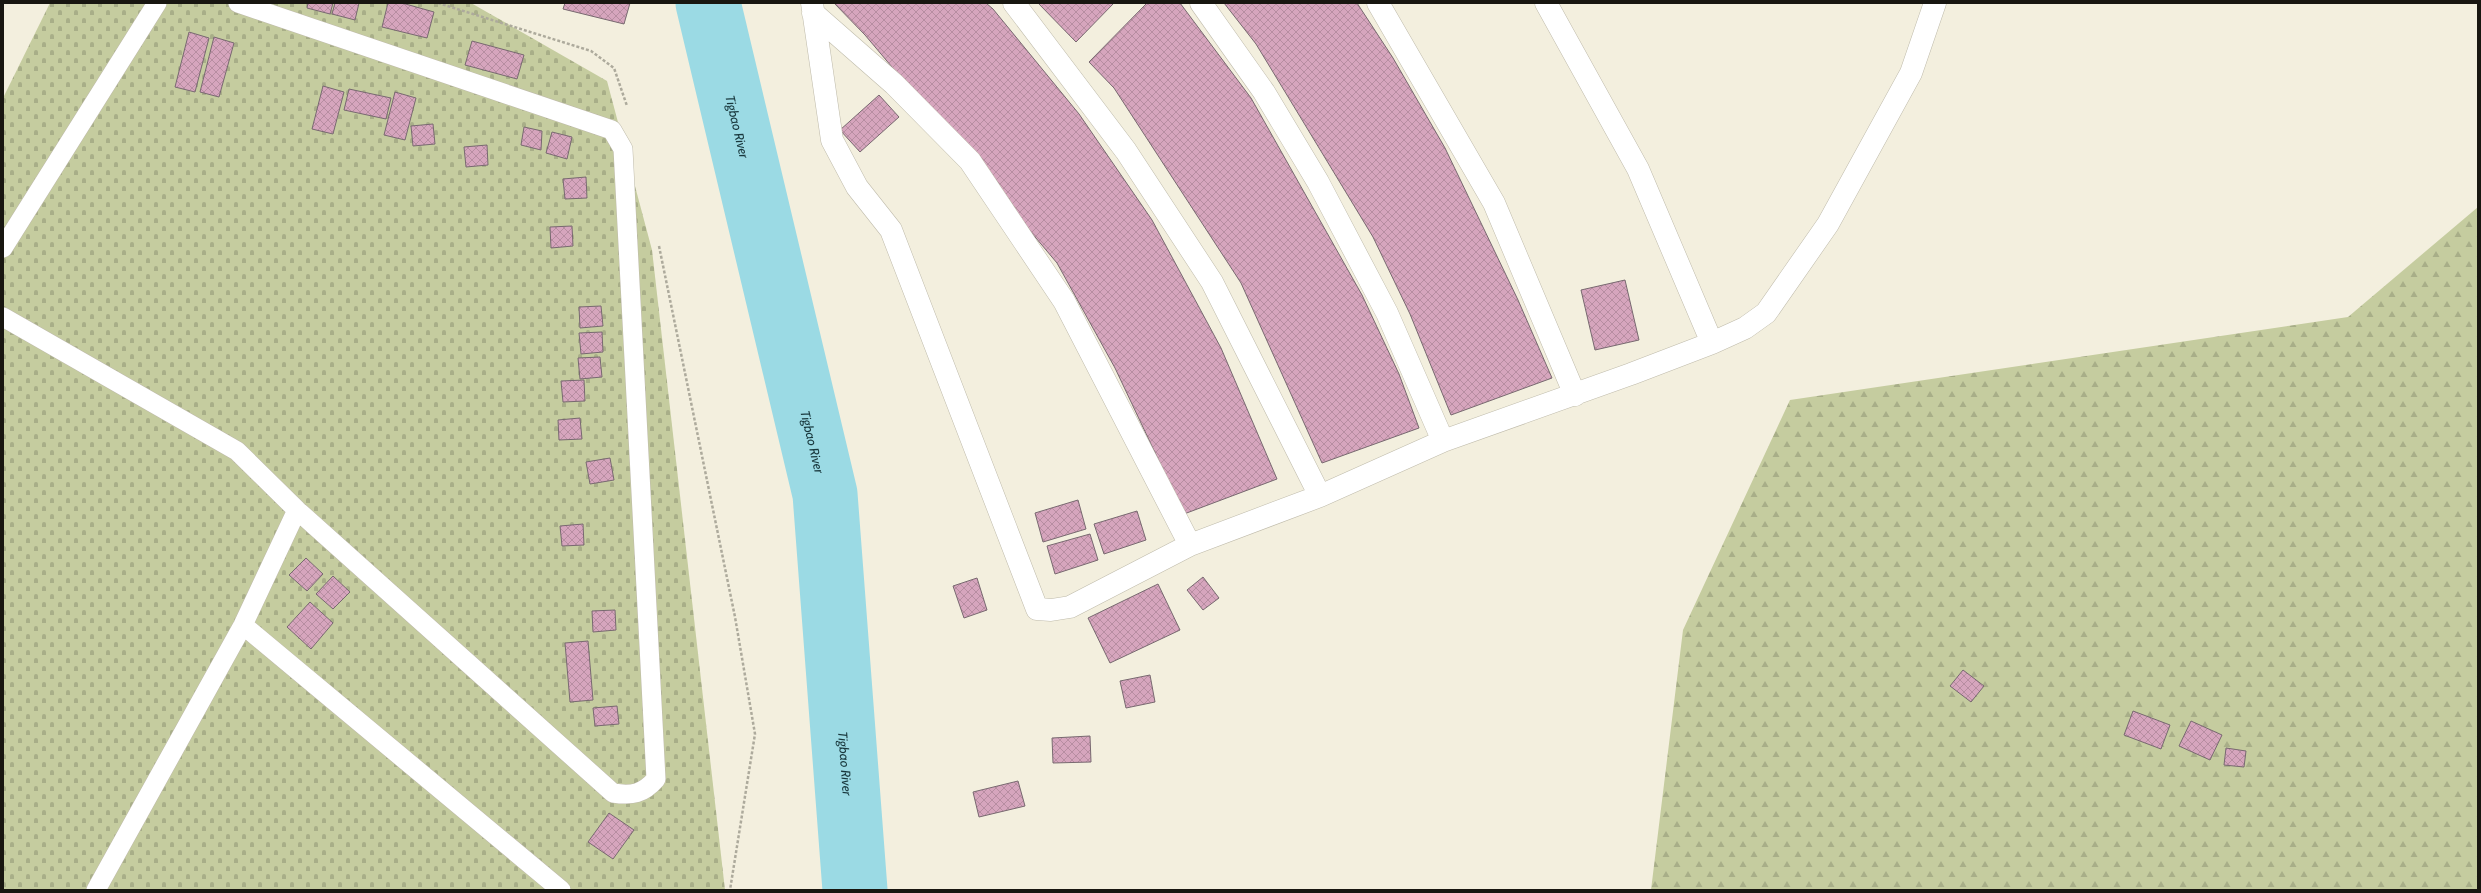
<svg xmlns="http://www.w3.org/2000/svg" width="2481" height="893" viewBox="0 0 2481 893" font-family="Cabin,sans-serif">
	<style>
		.forest { fill: url(#forest-firs) }
		.cemetery { fill: url(#cemetery-stones) }
		.lines { fill: none; stroke-linecap: round; stroke-linejoin: round }
		.river { stroke: #9bdae4; stroke-width: 65 }
		.building { fill: url(#building-cross-hatch); stroke: #786970 }
		.lane-casing { stroke: #bfbbab; stroke-width: 20 }
		.street-casing { stroke: #bfbbab; stroke-width: 23 }
		.path { stroke: #adaa9c; stroke-width: 2.5; stroke-dasharray: 3 2; stroke-linecap: butt }
		.lane { stroke: #fff; stroke-width: 19 }
		.street { stroke: #fff; stroke-width: 22 }
		.labels { text-anchor: middle; stroke-width: 3; stroke-linejoin: round; paint-order: stroke }
		.water-label { font-size: 13px; font-style: italic; fill: #19383d; stroke: #fffcf2 }
	</style>
	<defs>
		<pattern id="forest-firs" width="22" height="20" patternUnits="userSpaceOnUse"><rect width="22" height="20" fill="#c5cc9f"/><path d="M5 1l3.5 6h-7zM16 11l3.5 6h-7z" fill="#a8ae88"/></pattern>
		<pattern id="cemetery-stones" width="16" height="16" patternUnits="userSpaceOnUse"><rect width="16" height="16" fill="#c5cc9f"/><path d="M2 7V4a2 2 0 0 1 4 0v3zM10 15v-3a2 2 0 0 1 4 0v3z" fill="#a8ae88"/></pattern>
		<pattern id="building-cross-hatch" width="8" height="8" patternUnits="userSpaceOnUse"><rect width="8" height="8" fill="#d6a5bd"/><path d="M0 0l8 8M0 8l8-8" fill="none" stroke="#b78da1"/></pattern>
	</defs>
	<rect width="100%" height="100%" fill="#f3efde"/>
	<path class="forest" d="M2478,207v683h-827l32,-260 107,-230 558,-83z"/>
	<path class="cemetery" d="M50,3h421l136,78 45,169 73,640h-722v-792z"/>
	<g class="lines">
		<path class="river" id="s1" d="M708,3l117,491 30,396"/>
	</g>
	<path class="building" d="M308,3h25l-3,11 -23,-6z
		M335,3h24l-4,17 -23,-6z
		M388,3h14l32,9 -7,26 -45,-11z
		M565,3h65l-6,21 -61,-15z
		M834,3h152l7,6 86,105 73,106 69,128 56,131 -93,35 -69,-146 -58,-105 -192,-228z
		M1038,3h76l-38,39z
		M1147,3h33l71,95 111,197 37,79 20,54 -97,35 -81,-180 -127,-195 -25,-26z
		M1224,3h133l36,55 52,90 73,152 34,78 -101,37 -41,-101 -37,-77 -117,-193z
		M189,32l20,6 -14,54 -20,-5z
		M214,37l20,6 -15,54 -19,-5z
		M472,41l52,14 -7,24 -52,-14z
		M323,86l21,6 -11,42 -21,-5z
		M349,89l42,9 -5,21 -42,-9z
		M395,92l21,6 -11,42 -21,-5z
		M879,95l20,22 -39,35 -20,-22z
		M433,124l2,20 -22,2 -2,-20z
		M524,127l18,4 -1,19 -20,-5z
		M552,132l20,5 -5,22 -21,-6z
		M487,145l1,20 -22,2 -2,-20z
		M586,177l1,21 -22,1 -2,-20z
		M572,226l1,20 -22,2 -1,-21z
		M1625,280l14,60 -44,10 -14,-60z
		M601,306l2,20 -23,2 -1,-21z
		M602,332l1,20 -22,2 -2,-21z
		M600,357l2,20 -22,2 -2,-21z
		M584,380l1,21 -22,1 -2,-21z
		M580,418l2,21 -23,1 -1,-20z
		M610,458l4,22 -24,4 -4,-22z
		M1078,500l8,29 -43,13 -8,-29z
		M1137,511l9,29 -42,14 -10,-30z
		M583,524l1,21 -22,1 -2,-20z
		M1090,534l8,26 -43,14 -8,-28z
		M306,558l17,16 -16,17 -18,-16z
		M333,576l17,16 -17,17 -17,-15z
		M1203,577l16,21 -16,12 -16,-20z
		M977,578l10,32 -23,8 -11,-32z
		M1158,584l22,46 -70,33 -22,-45z
		M310,602l23,21 -22,26 -24,-22z
		M615,610l1,20 -23,2 -1,-21z
		M588,641l5,59 -23,2 -5,-59z
		M1963,670l21,16 -13,16 -21,-16z
		M1150,675l5,27 -29,6 -6,-27z
		M617,706l2,18 -24,2 -2,-18z
		M2133,711l37,14 -9,24 -37,-14z
		M2191,721l31,14 -12,25 -31,-14z
		M1090,736l1,26 -38,1 -1,-25z
		M2226,748l20,3 -2,16 -20,-2z
		M1018,781l7,25 -46,11 -6,-25z
		M609,813l25,17 -21,29 -25,-17z"/>
	<g class="lines">
		<g class="lane-casing">
			<path id="lane" d="M3,248l154,-245
				M3,317l234,134 60,59 316,283c19,3 30,1 43,-14l-33,-630 -11,-19 -374,-127
				M243,625l318,265
				M96,890l147,-265 54,-115"/>
		</g>
		<g class="street-casing">
			<path id="street" d="M812,3l20,137 25,47 34,43 146,379 14,1 19,-3 120,-62 130,-49 123,-55 188,-67 81,-31 33,-15 21,-15 62,-89 83,-151 24,-70
				M1014,3l112,148 86,131 108,214
				M1201,3l63,89 54,90 69,131 56,128
				M1378,3l116,200 81,192
				M1546,3l92,166 74,174
				M813,13l81,71 76,77 94,140 126,244"/>
		</g>
		<path class="path" d="M438,3l153,48 23,17 13,38
			M659,246l76,371 20,117 -25,156"/>
		<use href="#lane" class="lane"/>
		<use href="#street" class="street"/>
	</g>
	<g class="labels">
		<g class="water-label">
			<text dy="5" stroke="none"><textPath href="#s1" startOffset="127">Tigbao River</textPath></text>
			<text dy="5" stroke="none"><textPath href="#s1" startOffset="451">Tigbao River</textPath></text>
			<text dy="5" stroke="none"><textPath href="#s1" startOffset="775">Tigbao River</textPath></text>
		</g>
	</g>
	<rect width="2481" height="893" fill="none" stroke="#181610" stroke-width="8"/>
</svg>
